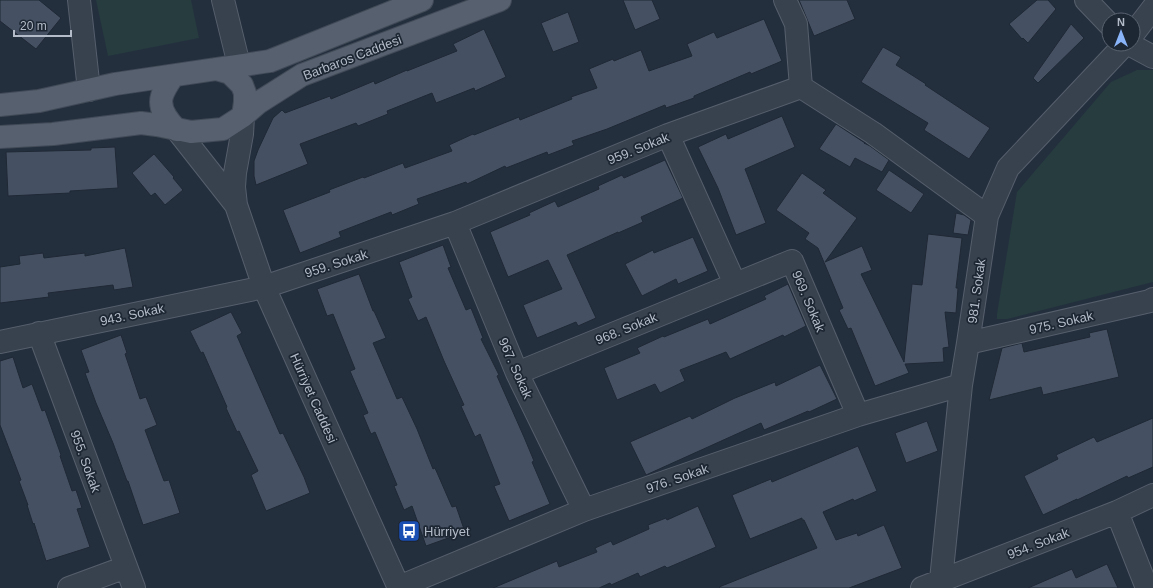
<svg xmlns="http://www.w3.org/2000/svg" width="1153" height="588" viewBox="0 0 1153 588" font-family="Helvetica,sans-serif">
	<style>
		.green { fill: #263c3f }
		.building { fill: #455162; stroke: #1f2835 }
		.lines { fill: none; stroke-linecap: round; stroke-linejoin: round }
		.minor-casing { stroke: #565f6c; stroke-width: 24 }
		.major-casing { stroke: #414a57; stroke-width: 24 }
		.minor { stroke: #38414e; stroke-width: 22 }
		.major { stroke: #56606e; stroke-width: 22 }
		.labels { text-anchor: middle; stroke-width: 3.5; stroke-linejoin: round; paint-order: stroke }
		.street-label { font-size: 13px; fill: #b4bcc9; stroke: #1d2633 }
		.poi-label { font-size: 13px; fill: #b4bcc9; stroke: #1d2633; text-anchor: start }
	</style>
	<rect width="100%" height="100%" fill="#242f3e"/>
	<path class="green" d="M96,0h95l8,38 -91,18z
		M1137,70h16v212l-146,37h-10v-5l20,-122 94,-110z"/>
	<path class="building" d="M0,0h39l22,18 -25,31 -36,-28z
		M623,0h29l8,19 -25,11z
		M799,0h48l8,19 -41,17z
		M1037,0h11l8,9 -28,34 -5,-5 -1,1 -13,-15z
		M568,12l11,30 -26,10 -12,-29z
		M764,19l18,42 -31,13 -1,-2 -56,24v2l-28,10 -1,-3 -58,24 -35,12 2,4 -26,10 -1,-3 -41,16 -1,-2 -38,18 -1,-2 -49,17 2,5 -27,11 -1,-3 -52,20 2,5 -41,16 -17,-43 47,-18 -1,-2 34,-13 1,1 39,-15 2,5 47,-17 -3,-6 24,-11 1,1 45,-18 1,3 52,-21 -1,-2 26,-9 -8,-19 24,-10 1,2 27,-11 8,21 43,-15 -5,-12 27,-12 3,6z
		M1071,24l13,14 -46,45 -5,-5z
		M484,29l22,48 -31,14 -1,-3 -38,15 -4,-10 -45,18 1,3 -30,12 -2,-3 -56,21 8,20 -52,21 -2,-9v-15l4,-11 15,-32 9,-8 3,3 45,-17 1,3 43,-18 1,3 32,-14v1l50,-20 -4,-7z
		M883,47l18,10 -5,8 30,19 -1,1 65,43 -21,31 -45,-29 4,-7 -67,-41z
		M782,116l13,31 -50,22 21,54 -30,12 -18,-47 -20,-41 28,-13 2,5z
		M836,124l29,19h-1l6,3 19,14 -7,12 -27,-14 -5,9 -31,-18z
		M115,147l3,41 -48,3v2l-62,3 -2,-44 85,-2v-2z
		M154,154l20,23 -1,1 10,12 -18,15 -10,-12 -4,3 -19,-23z
		M665,160l18,38 -42,19 2,5 -25,11v-1l-51,23 29,63 -18,8 -2,-4 -39,16 -14,-33 39,-16 -14,-29 -40,17 -18,-45 40,-17 -1,-2 26,-12 3,6 41,-18 -1,-3 24,-11 2,3z
		M889,170l35,24 -13,19 -35,-23z
		M802,173l24,17 -3,3 34,25 -32,44 37,-16 10,24 -11,4 43,88 8,-78 10,1 6,-51 34,4 -6,50h2l-2,25 -11,-1 4,35 -6,1 1,14 -39,2 4,9 -34,13 -24,-58 -3,1 -9,-19 4,-2 -25,-60 -13,-9 4,-6 -33,-23z
		M956,213l8,2 7,5 -3,15 -15,-2z
		M693,237l15,34 -30,13 -2,-5 -34,17 -17,-32 28,-14 1,3z
		M443,245l8,22 -3,1 18,42 5,-2 12,30 -2,1 18,36 -2,1 27,61 10,24 -2,1 18,42 -41,17 -15,-35 6,-2 -20,-50 -5,3 -14,-31 3,-1 -20,-44 -18,-44 -8,4 -10,-22 4,-2 -13,-35z
		M125,248l8,39 -19,3 -1,-5 -65,8 1,4 -49,6v-36l20,-3 -1,-8 24,-3 1,5 41,-5v3z
		M359,274l14,37h1l12,27 -13,5 24,56 5,-2 15,32 16,40 2,-1 17,39 4,-1 9,26 -39,14 -14,-40 -8,4 -10,-24 3,-1 -22,-53 -4,2 -8,-19 5,-2 -18,-42 5,-2 -22,-55 -6,2 -10,-27z
		M788,284l18,42 -22,11 -1,-2 -53,24 -4,-7 -46,18 5,11 -25,12 -5,-9 -38,16 -13,-32 36,-15 -3,-5 26,-12 1,1 44,-18 2,5 56,-25 -2,-3z
		M231,312l11,21 -5,3 43,98 3,-1 21,44 6,16 -44,18 -15,-36 7,-4 -19,-40 -2,1 -11,-24 1,-1 -24,-55 -2,1 -11,-22z
		M1107,329l12,48 -76,18 -2,-8 -52,13 13,-52 20,-5 2,9 66,-15 -1,-4z
		M121,335l6,18 -2,1 15,45 6,-2 11,28 -12,5 19,51 5,-1 11,33 -37,12 -15,-44h-1l-14,-38 -17,-40 -11,-30 4,-1 -8,-22z
		M13,357l10,31 9,-4 10,27 3,-1 16,45 -1,1 12,35 4,-1 6,18 -5,1 13,38 -44,14 -12,-38 -1,1 -6,-19h1l-9,-24 2,-1 -21,-55v-64z
		M820,365l17,34 -28,13 -1,-1 -44,19 -3,-7 -115,52 -16,-33 60,-26 2,3 43,-21 40,-16 1,4z
		M1153,418v49l-25,11 -1,-2 -50,24v-1l-34,16 -19,-39 34,-17 -2,-4 38,-18 3,5z
		M927,421l11,30 -32,12 -11,-30z
		M858,446l19,45 -23,10 -1,-2 -30,13 13,28 21,-7 1,3 26,-11 18,43 -53,20h-129l-1,-1 98,-39 -13,-28h-2v-2l-52,21 -18,-44 39,-16 1,3z
		M698,506l18,41 -49,21 -2,-2 -25,11 -2,-4 -27,12 -1,-2 -11,5h-106l64,-27 2,6 38,-15 -2,-4 16,-7 2,4 36,-16 -1,-4 18,-7 1,2z
		M1107,564l11,24h-90l44,-19 4,9z"/>
	<g class="lines">
		<g class="minor-casing">
			<path id="minor" d="M79,0l10,90
				M223,0l16,65
				M785,0l11,24 5,63
				M1086,0l23,24
				M1133,34l20,-26
				M1129,44l24,13
				M801,87l72,46 114,83
				M243,116l-1,18 -7,39 -1,14 2,18 28,82 135,301
				M177,130l59,75
				M668,135l67,149
				M455,223l62,150 67,137
				M39,333l95,255
				M0,342l264,-55 191,-64 213,-88 133,-48
				M968,343l182,-42 3,-2
				M517,373l275,-112 66,154
				M1117,512l30,76
				M399,587l185,-77 274,-95 103,-30
				M69,588l57,-21
				M922,588l195,-76 36,-17
				M942,588l-1,-8 20,-195 7,-42 19,-127 21,-48 117,-124"/>
		</g>
		<g class="major-casing">
			<path id="major" d="M216,69l14,4 12,12 3,8v9l-2,14
				M173,76c-4,6 -9,13 -11,20 -4,13 6,25 15,34
				M0,105l39,-4 76,-17 155,-23 152,-61
				M0,137l53,-3 88,-11 16,2 34,7 32,-3 20,-13 15,-13 44,-28 198,-75"/>
		</g>
		<use href="#minor" class="minor"/>
		<use href="#major" class="major"/>
	</g>
	<defs>
		<g id="bus-square" transform="scale(1.15)"><rect x="-9" y="-9" width="18" height="18" rx="4" fill="#1a4fb4" stroke="#1d2633"/><path d="M-5-6H5V4H4V6H2V4H-2V6H-4V4H-5ZM-3.5-4V0h7V-4ZM-3.5 1.2v1.5H-2V1.2ZM2 1.2v1.5H3.5V1.2Z" fill="#fff"/></g>
	</defs>
	<g fill-rule="evenodd">
		<use href="#bus-square" x="409" y="531"/>
	</g>
	<g class="labels">
		<g class="street-label">
			<text transform="translate(352 57) rotate(-21)" y="5">Barbaros Caddesi</text>
			<text transform="translate(638 148) rotate(-22)" y="5">959. Sokak</text>
			<text transform="translate(336 263) rotate(-18)" y="5">959. Sokak</text>
			<text transform="translate(976 291) rotate(-82)" y="5">981. Sokak</text>
			<text transform="translate(809 301) rotate(67)" y="5">969. Sokak</text>
			<text transform="translate(132 314) rotate(-12)" y="5">943. Sokak</text>
			<text transform="translate(1061 322) rotate(-13)" y="5">975. Sokak</text>
			<text transform="translate(626 328) rotate(-22)" y="5">968. Sokak</text>
			<text transform="translate(516 368) rotate(66)" y="5">967. Sokak</text>
			<text transform="translate(314 398) rotate(66)" y="5">Hürriyet Caddesi</text>
			<text transform="translate(86 461) rotate(70)" y="5">955. Sokak</text>
			<text transform="translate(677 478) rotate(-19)" y="5">976. Sokak</text>
			<text transform="translate(1038 543) rotate(-21)" y="5">954. Sokak</text>
		</g>
		<g class="poi-label">
			<text x="424" y="536">Hürriyet</text>
		</g>
	</g>
	<g transform="translate(1121 32)"><circle r="19" fill="#1d2633" stroke="#59626f"/>
	<path d="M0-3L7 15L0 10L-7 15Z" fill="#8ab4f8"/>
	<text y="-6" font-size="11" font-weight="bold" text-anchor="middle" fill="#b4bcc9">N</text>
	</g>
	<path d="M14 30v6h57v-6" fill="none" stroke="#b4bcc9" stroke-width="2"/>
	<text x="20" y="30" font-size="12" fill="#b4bcc9" stroke="#1d2633" stroke-width="3" paint-order="stroke">20 m</text>
</svg>
